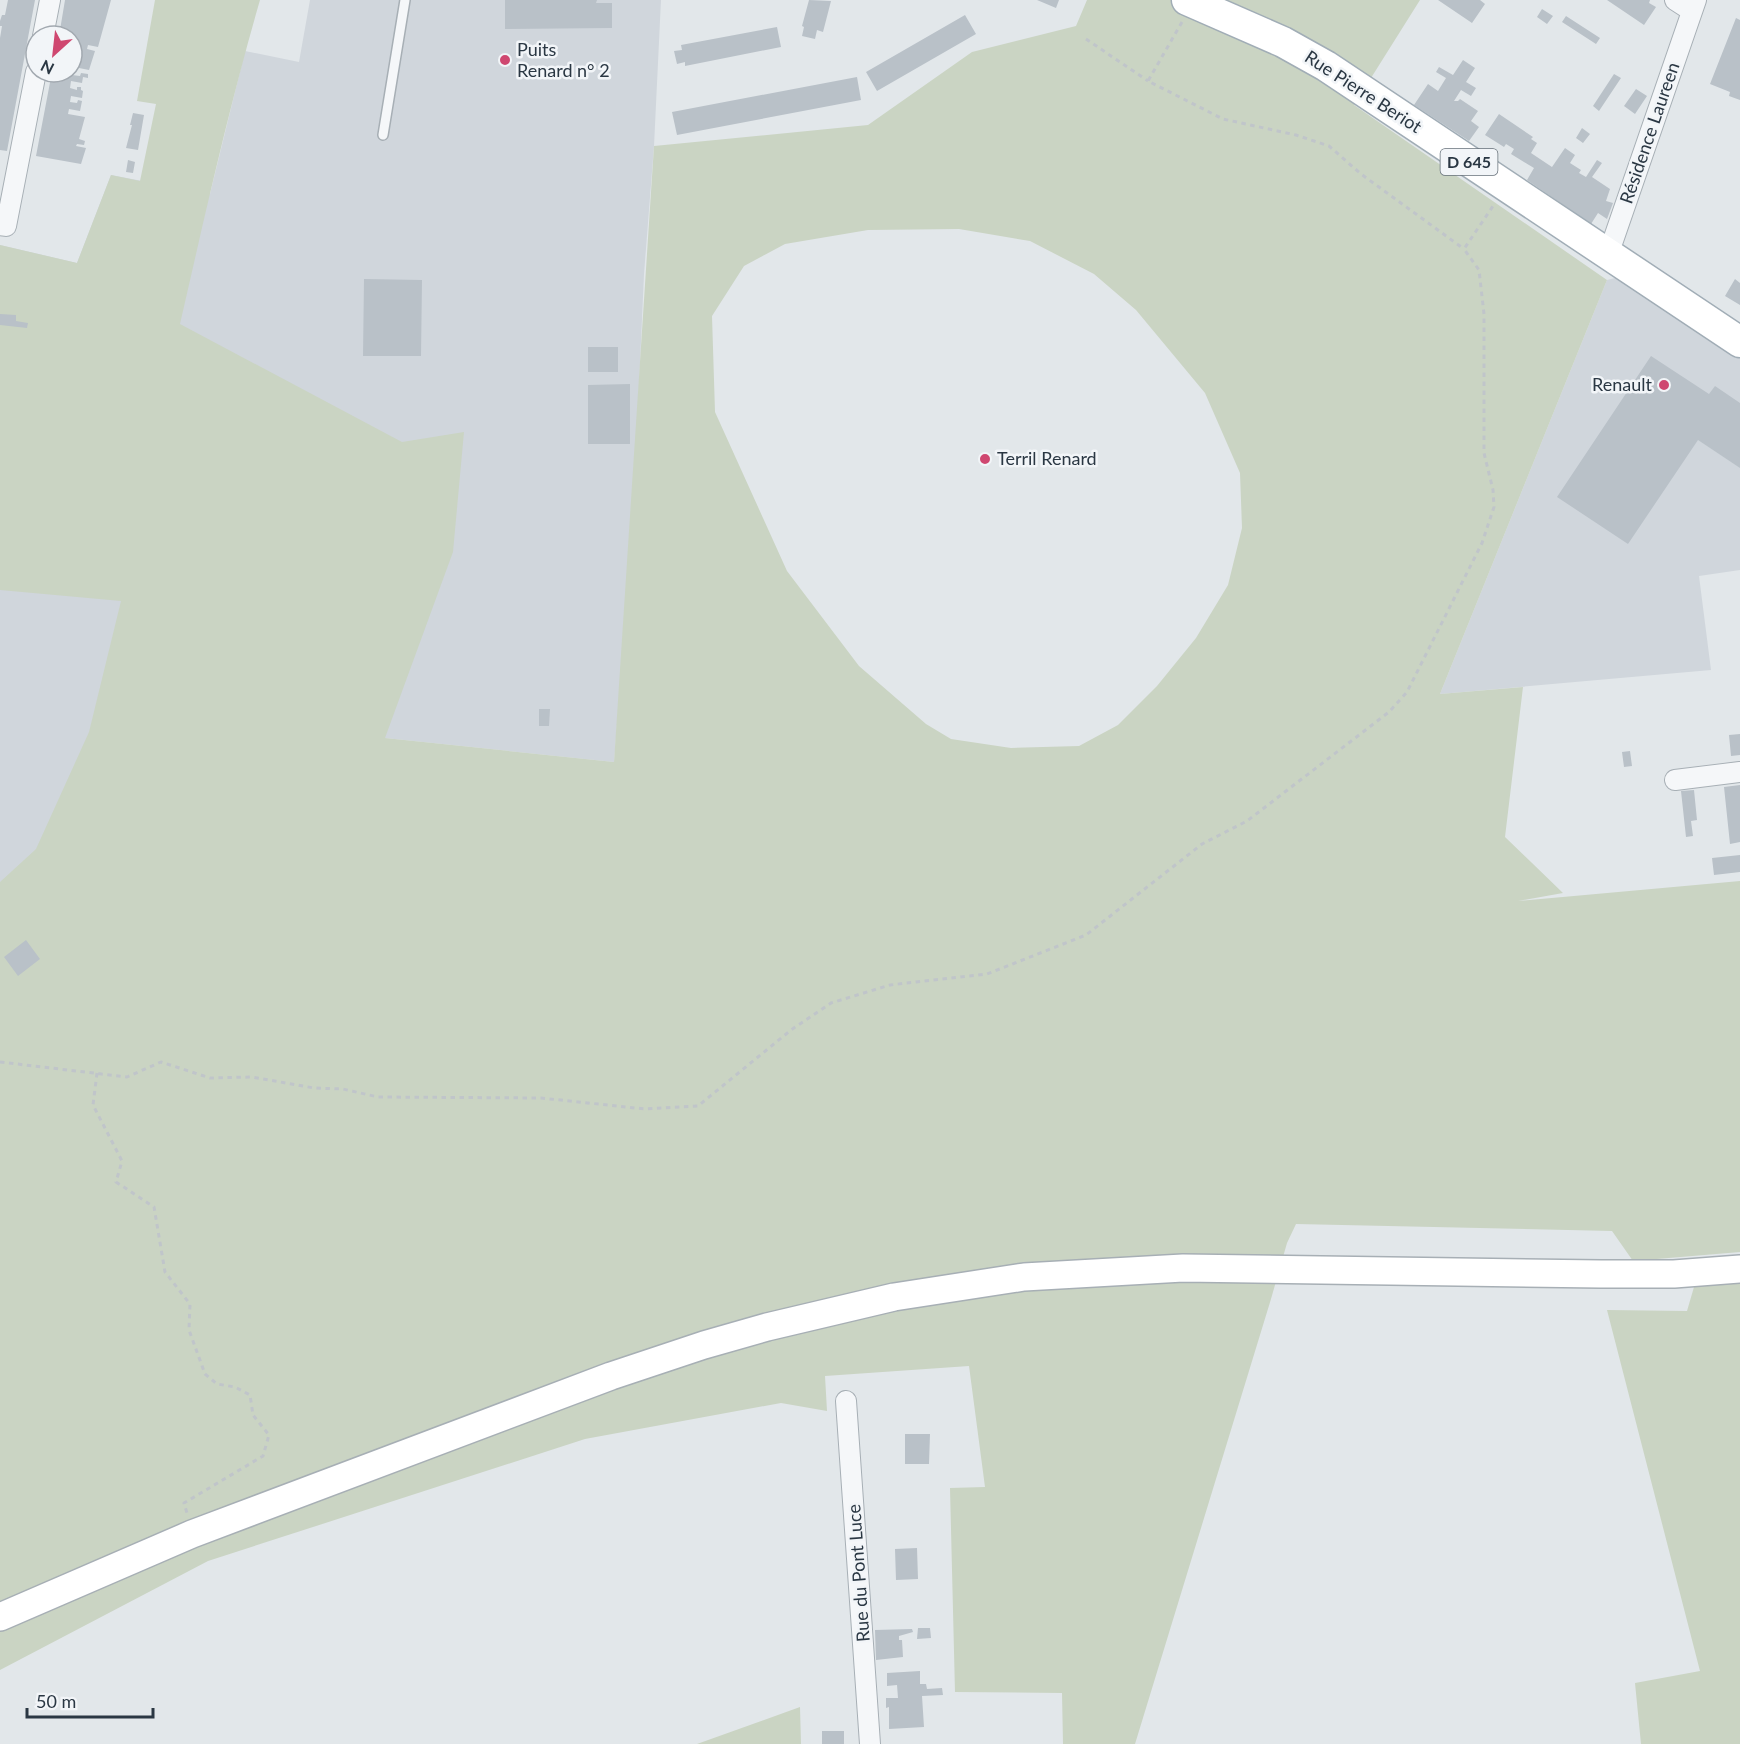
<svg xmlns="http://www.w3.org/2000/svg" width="1740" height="1744" viewBox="0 0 1740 1744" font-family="Lato,sans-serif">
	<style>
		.built { fill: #d0d6dc }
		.green { fill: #cad4c3; fill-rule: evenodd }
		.building { fill: #b9c1c8 }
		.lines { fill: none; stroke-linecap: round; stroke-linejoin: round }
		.service-casing { stroke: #a7afb5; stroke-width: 12 }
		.minor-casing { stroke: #a7afb5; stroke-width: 22 }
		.secondary-casing { stroke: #a7afb5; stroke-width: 30 }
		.primary-casing { stroke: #a1adb6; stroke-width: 33 }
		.path { stroke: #c0c5ca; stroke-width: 3; stroke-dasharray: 4.5 4.5; stroke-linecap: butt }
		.service { stroke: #f5f7f9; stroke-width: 9 }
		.minor { stroke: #f5f7f9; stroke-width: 20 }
		.secondary { stroke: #fff; stroke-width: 27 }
		.primary { stroke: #fff; stroke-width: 30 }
		.poi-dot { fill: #cf4770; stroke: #f2f5f8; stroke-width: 2 }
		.labels { text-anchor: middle; stroke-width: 5; stroke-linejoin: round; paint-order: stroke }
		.shield { fill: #f2f5f8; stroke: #667079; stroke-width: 1.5 }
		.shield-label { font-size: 16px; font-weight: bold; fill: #2a3743 }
		.poi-label { font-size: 18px; fill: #2a3743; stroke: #f2f5f8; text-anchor: start }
		.street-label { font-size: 18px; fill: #2a3743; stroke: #f2f5f8 }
	</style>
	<rect width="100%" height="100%" fill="#e2e7ea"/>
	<path class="built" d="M310,0h351l-7,146 -10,128 -11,248 -19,240 -229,-24 -385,356v-849l77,18 34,-88 99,19 35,-143 54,11z
		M1623,276l117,79v215l-41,6 12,94 -271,24 167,-414z"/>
	<path class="green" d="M155,0h105c-31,107 -55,215 -80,324l222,118 62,-10 -11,120 -68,186 229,24 40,-616 214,-21 104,-73 104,-26 11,-26h333l-66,105 253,175 -167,414 83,-7 -18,150 58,56 -45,8 222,-20v371l-107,9 -21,-30 -316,-7 -9,19 -16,56 -136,445h-72l-1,-51 -107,-1 -5,-204 35,-1 -16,-121 -144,10 2,35 -46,-8 -196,36 -377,122 -208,109v-788l36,-33 53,-117 32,-131 -121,-11v-345l77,18 34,-88 29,6 16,-77 -19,-3zM959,229l71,12 64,33 42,36 69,83 35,80 2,55 -14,57 -32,53 -39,48 -39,39 -39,21 -68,2 -60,-9 -25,-15 -67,-58 -72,-95 -72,-159 -3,-96 32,-50 41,-22 83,-14z
		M1740,1280v464h-99l-6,-61 65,-12 -93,-361 80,1 7,-24z
		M800,1707l1,37h-104z"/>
	<path class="building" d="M8,0h27l-28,151 -7,-1v-112l2,-12h-2v-5l2,-6h3z
		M65,0h46l-13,47 -10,-2 -1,4 8,2 -6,19 -15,-3 -2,5v-36h-13z
		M505,0h92l-1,3h16v25l-107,1z
		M809,0l22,1 -8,31 -6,-2 -2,9 -13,-3 2,-9 -2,-1z
		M1037,0h22l-3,8z
		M1438,0h42l5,4 -13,19z
		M1607,0h43l-1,3 7,4 -12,18z
		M1542,9l11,7 -6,8 -10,-7z
		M965,15l11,19 -99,57 -11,-19z
		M1566,16l34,22 -4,6 -34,-22z
		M1736,18l4,2v80l-11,-4 1,-4 -20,-8z
		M777,27l4,20 -96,19v-4l-8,2 -3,-13 8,-1 -1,-5z
		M1463,60l12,8 -9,14 10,6 -5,8 -10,-6 -7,11h4l2,-2 18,12 -7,10 8,6 -10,14 -55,-36 14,-21 10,7 8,-13 -10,-6 3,-5 14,8z
		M52,72h21l-1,3 8,1 1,-3 7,1v4l-5,-1 -1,6 -11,-2 -1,7 7,2v-3h4v3l2,1 -1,7 -11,-2 -1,6 7,1 1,-3 4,1 -2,10 -11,-2 -1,5 17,3 -6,22 6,2 -1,4 -7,-1 -1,2 10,2 -5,16 -45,-8z
		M1614,74l7,4 -22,33 -6,-5z
		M857,77l4,23 -184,35 -5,-23z
		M1636,89l11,7 -12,18 -11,-8z
		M133,113l11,2 -6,35 -12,-2 6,-23h-2z
		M1499,114l34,23 -2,2 6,4 -6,10 21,14 13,-19 10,7 -5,8 11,7 -2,3 7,4 11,-17 5,3 -10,14 18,12 -4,12 7,2 -6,16 -9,-6 -7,11 -64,-44 7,-12 -23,-14 3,-5 -8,-5 -2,3 -19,-12z
		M1582,128l8,6 -7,9 -7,-5z
		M128,160l7,2 -2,11 -7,-1z
		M364,279l58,1 -1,76h-58z
		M1735,279l5,4v22l-15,-9z
		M0,314l16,1v6l12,2 -1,5 -27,-3z
		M588,347h30v25h-30z
		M1651,356l58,38 6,-8 25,17v65l-42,-28 -70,104 -71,-47z
		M630,384v60h-42v-59z
		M539,709h11l-1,17h-10z
		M1740,734v21l-9,1 -2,-21z
		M1630,751l2,15 -8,1 -2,-15z
		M1740,785v57l-10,2 -6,-57z
		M1694,790l3,30 -6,1 2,15 -7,1 -5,-46z
		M1740,855v17l-26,3 -2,-17z
		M26,940l14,19 -22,17 -14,-19z
		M905,1434h25l-1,30h-24z
		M917,1548l1,31 -22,1 -1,-31z
		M918,1628h12l1,10 -14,1z
		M912,1629l1,3 -14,4v4h3l1,17 -27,3 -1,-30z
		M920,1671v13h6l1,5 15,-1 1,7 -21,1 2,31 -35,2v-22l-3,1v-10h12l-1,-13 -10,1v-13z
		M822,1731h22v13h-22z"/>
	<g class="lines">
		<g class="service-casing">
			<path id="service" d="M383,135l22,-135"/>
		</g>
		<g class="minor-casing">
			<path id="minor" d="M1675,0l17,11
				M43,36l7,-36
				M0,225l6,1 30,-154
				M1608,255l88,-255
				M1675,780l65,-8
				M846,1401l24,343"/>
		</g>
		<g class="secondary-casing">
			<path id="secondary" d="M0,1617l192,-83 419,-158 93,-31 63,-18 127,-30 130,-20 159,-9 418,6h73l66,-5"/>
		</g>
		<g class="primary-casing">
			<path id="primary" d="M1187,0l96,42 43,24 414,276"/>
		</g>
		<path class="path" d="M1182,22l-34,59 75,38 73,16 33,11 32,28 103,75
			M1086,39l62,42
			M0,1062l127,15 34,-15 49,16 42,-1 62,11 29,1 35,8 163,1 104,11 53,-3 93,-76 40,-27 59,-18 97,-11 99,-39 116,-91 45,-23 142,-109 18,-20 75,-149 12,-36 -1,-17 -9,-37v-139l-5,-44 -15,-21 29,-43
			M97,1073l-4,32 29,56 -6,21 38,25 11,65 25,32 -1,26 16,44 12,10 18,3 15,8 3,20 16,20 -6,21 -79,47 3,10"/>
		<use href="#service" class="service"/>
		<use href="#minor" class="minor"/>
		<use href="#secondary" class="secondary"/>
		<use href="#primary" class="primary"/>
	</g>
	<g class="poi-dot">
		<circle cx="505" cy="60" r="6"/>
		<circle cx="1664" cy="385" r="6"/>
		<circle cx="985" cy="459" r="6"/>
	</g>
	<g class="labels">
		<rect class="shield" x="1440.5" y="149" width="57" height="26" rx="4.5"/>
		<g class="shield-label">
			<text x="1469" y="168">D 645</text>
		</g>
		<g class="poi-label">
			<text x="517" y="56">Puits<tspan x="517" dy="21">Renard n° 2</tspan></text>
			<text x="1652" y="391" text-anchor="end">Renault</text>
			<text x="997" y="465">Terril Renard</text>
		</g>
		<g class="street-label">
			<text transform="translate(1363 92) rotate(33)" y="6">Rue Pierre Beriot</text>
			<text transform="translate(1650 133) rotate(-71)" y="6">Résidence Laureen</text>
			<text transform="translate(859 1573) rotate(-94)" y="6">Rue du Pont Luce</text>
		</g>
	</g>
	<g transform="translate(54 54) rotate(207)"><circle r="28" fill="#f2f5f8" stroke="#a2a9b0" stroke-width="1.5"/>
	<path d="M0-4.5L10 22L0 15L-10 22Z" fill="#cf4770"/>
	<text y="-9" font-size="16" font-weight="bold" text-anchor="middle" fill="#2a3743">N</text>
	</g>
	<path d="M27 1708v9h126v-9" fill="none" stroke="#2a3743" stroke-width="3"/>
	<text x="36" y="1708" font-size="18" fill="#2a3743" stroke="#f2f5f8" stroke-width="4.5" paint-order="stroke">50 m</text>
</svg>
